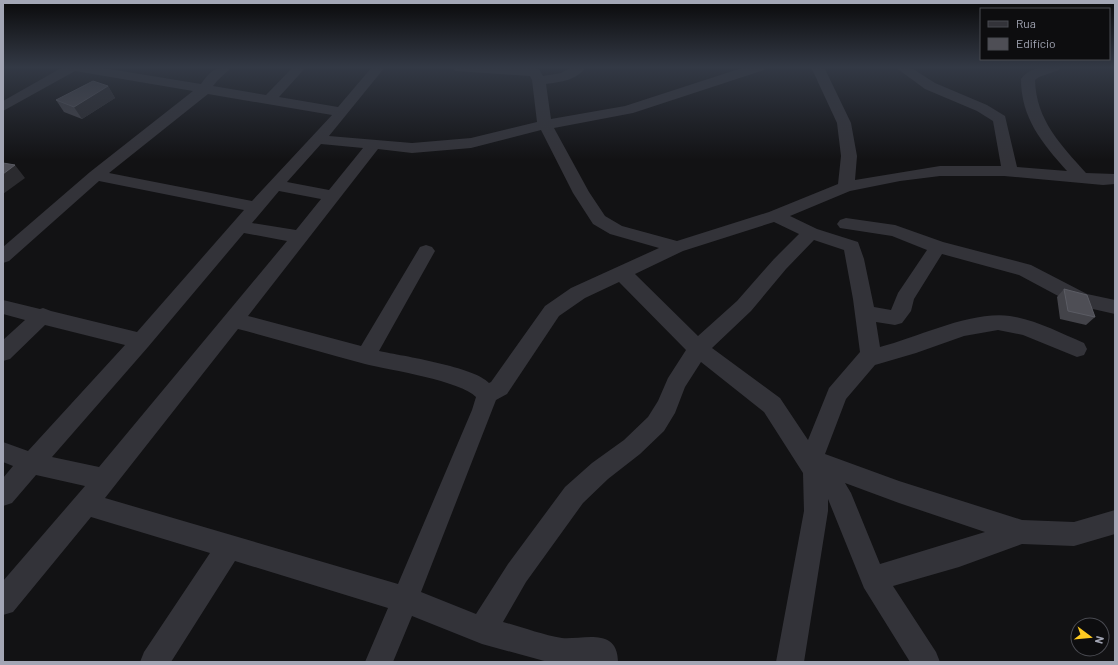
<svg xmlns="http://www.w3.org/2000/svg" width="1118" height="665" viewBox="0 0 1118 665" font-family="Barlow,sans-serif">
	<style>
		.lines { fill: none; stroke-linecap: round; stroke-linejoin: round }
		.minor { fill: #333339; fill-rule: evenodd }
		.wall { fill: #434349 }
		.shaded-wall { fill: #2b2b2f }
		.building { fill: #4e4e55; stroke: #5b5c64 }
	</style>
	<rect width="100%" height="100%" fill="#121214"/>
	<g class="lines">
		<path class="minor" d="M63,67h34l104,17c10,-14 14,-17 31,-17l-15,14 -4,5 53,9 27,-28h13l-27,30 59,10 34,-40h13l-56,69 83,7 59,-5 66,-16 -5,-42 -2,-4 -74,-5 -6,-4 84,1 5,1 4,7 18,-3 11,-6h14c-9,13 -25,15 -40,17l5,35 74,-13 120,-39h20l-1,3 -131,43 -79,15 35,64 16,24 17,10 55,15 92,-29 69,-28 3,-28 -4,-33 -26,-56h13l27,56 6,33 -2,24 85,-14h61l-8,-45 -16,-10 -52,-22 -30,-22h15l25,16 52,22 18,11 12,51 50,4c-25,-28 -46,-53 -46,-92 9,-13 25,-12 39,-12l-1,3 -20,7 -4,3c1,40 26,65 51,93l29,1v10l-12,1 -99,-9h-64l-40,5 -50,10 -60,25 27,13 41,13 6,17 10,48 17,3 7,-17 29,-43 -35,-14 -52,-8 -3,-4 3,-4 6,-2 49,7 48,17 88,23 56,29 28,6v14l-40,-9 -56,-30 -77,-21 -28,45 -3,12 -9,12 -7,2 -19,-3 4,25c40,-10 89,-36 130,-31 26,4 50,17 74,27l3,6 -3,6 -7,2 -54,-22 -25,-5 -34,6 -48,17 -41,12 -29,34 -21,55 74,27 123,39 52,2 41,-12v24l-41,12 -52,-2 -63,23 -66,19 43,66 4,10h-30l-46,-74 -36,-89v12l-24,151h-28l28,-151 -1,-38 -39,-61 -63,-50 -16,25 -10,26 -11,18 -24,23 -32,25 -25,24 -57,79 -23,40c19,5 39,13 59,16 19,2 56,-12 56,24h-70l-66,-18 -70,-28 -19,46h-28l23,-54 -153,-47 -64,101h-31l4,-10 66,-99 -119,-36 -78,95 -10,3v-34l82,-95 -49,-11 -24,28 -9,3v-28l10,-12 -10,-4v-20l25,9 97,-106 -80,-20 -35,34 -7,2v-21l22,-20 -22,-6v-14l37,9 3,-1 8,3 86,21 107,-122 -145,-29 -90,80 -6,2v-16l87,-75 103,-81 -118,-20 -72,40v-10zM208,94l124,21 -80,86 -143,-28zM541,130l32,63 20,31 17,10 49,14 -88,40 -26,18 -54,76 -2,1c-14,-16 -86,-27 -110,-32l56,-100 -3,-4 -6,-2 -6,2 -59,99 -113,-30 130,-167 34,4 59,-5zM321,144l42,4 -34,42 -42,-8zM279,191l42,8 -25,31 -44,-7zM774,222l25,12 -25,25 -37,42 -39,35 -63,-62 48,-23zM244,233l43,8 -188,226 -47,-10 96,-110zM814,240l30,10 9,49 7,53 -31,36 -21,52 -28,-42 -68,-50 39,-37 35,-42zM619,282l67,68 -18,28 -10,23 -10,16 -24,23 -32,23 -27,24 -57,77 -32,50 -55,-22 75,-192 11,-6 52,-78 26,-18zM238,329c43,11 85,24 127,35 25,6 96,17 111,33l-4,13 -74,174 -293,-86zM845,483l54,20 86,29 -105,32 -29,-71z"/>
	</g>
	<path class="wall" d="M108,86l7,12 -33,21 -18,-7 -8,-12z
		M1064,289l31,28 -9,8 -26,-6 -3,-22z"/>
	<path class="shaded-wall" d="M108,86l7,12 -33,21 -8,-12z
		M15,165l10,13 -22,16v-20z"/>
	<path class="building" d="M93,81l15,5 -34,21 -18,-7z
		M3,163l12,2 -12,9z
		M1064,289l23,6 8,22 -27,-6z"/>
	<linearGradient id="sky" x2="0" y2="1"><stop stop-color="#0a0a0b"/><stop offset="0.42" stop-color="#333945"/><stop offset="1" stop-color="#333945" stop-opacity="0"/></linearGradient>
	<rect width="1118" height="160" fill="url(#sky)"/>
	<rect width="1118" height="665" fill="none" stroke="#a3a6b5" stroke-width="8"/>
	<rect x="980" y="8" width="130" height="52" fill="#0d0d0f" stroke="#494a51"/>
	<rect x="988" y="21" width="20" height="6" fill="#333339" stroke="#494a51"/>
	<text x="1016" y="28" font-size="12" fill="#a3a6b5">Rua</text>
	<rect x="988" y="38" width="20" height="12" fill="#4e4e55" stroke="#494a51"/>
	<text x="1016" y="48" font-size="12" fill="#a3a6b5">Edifício</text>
	<g transform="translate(1090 637) rotate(106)"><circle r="19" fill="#0d0d0f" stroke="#494a51"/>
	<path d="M0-3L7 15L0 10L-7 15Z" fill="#fdc921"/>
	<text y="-6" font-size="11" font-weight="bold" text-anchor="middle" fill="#a3a6b5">N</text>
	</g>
</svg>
